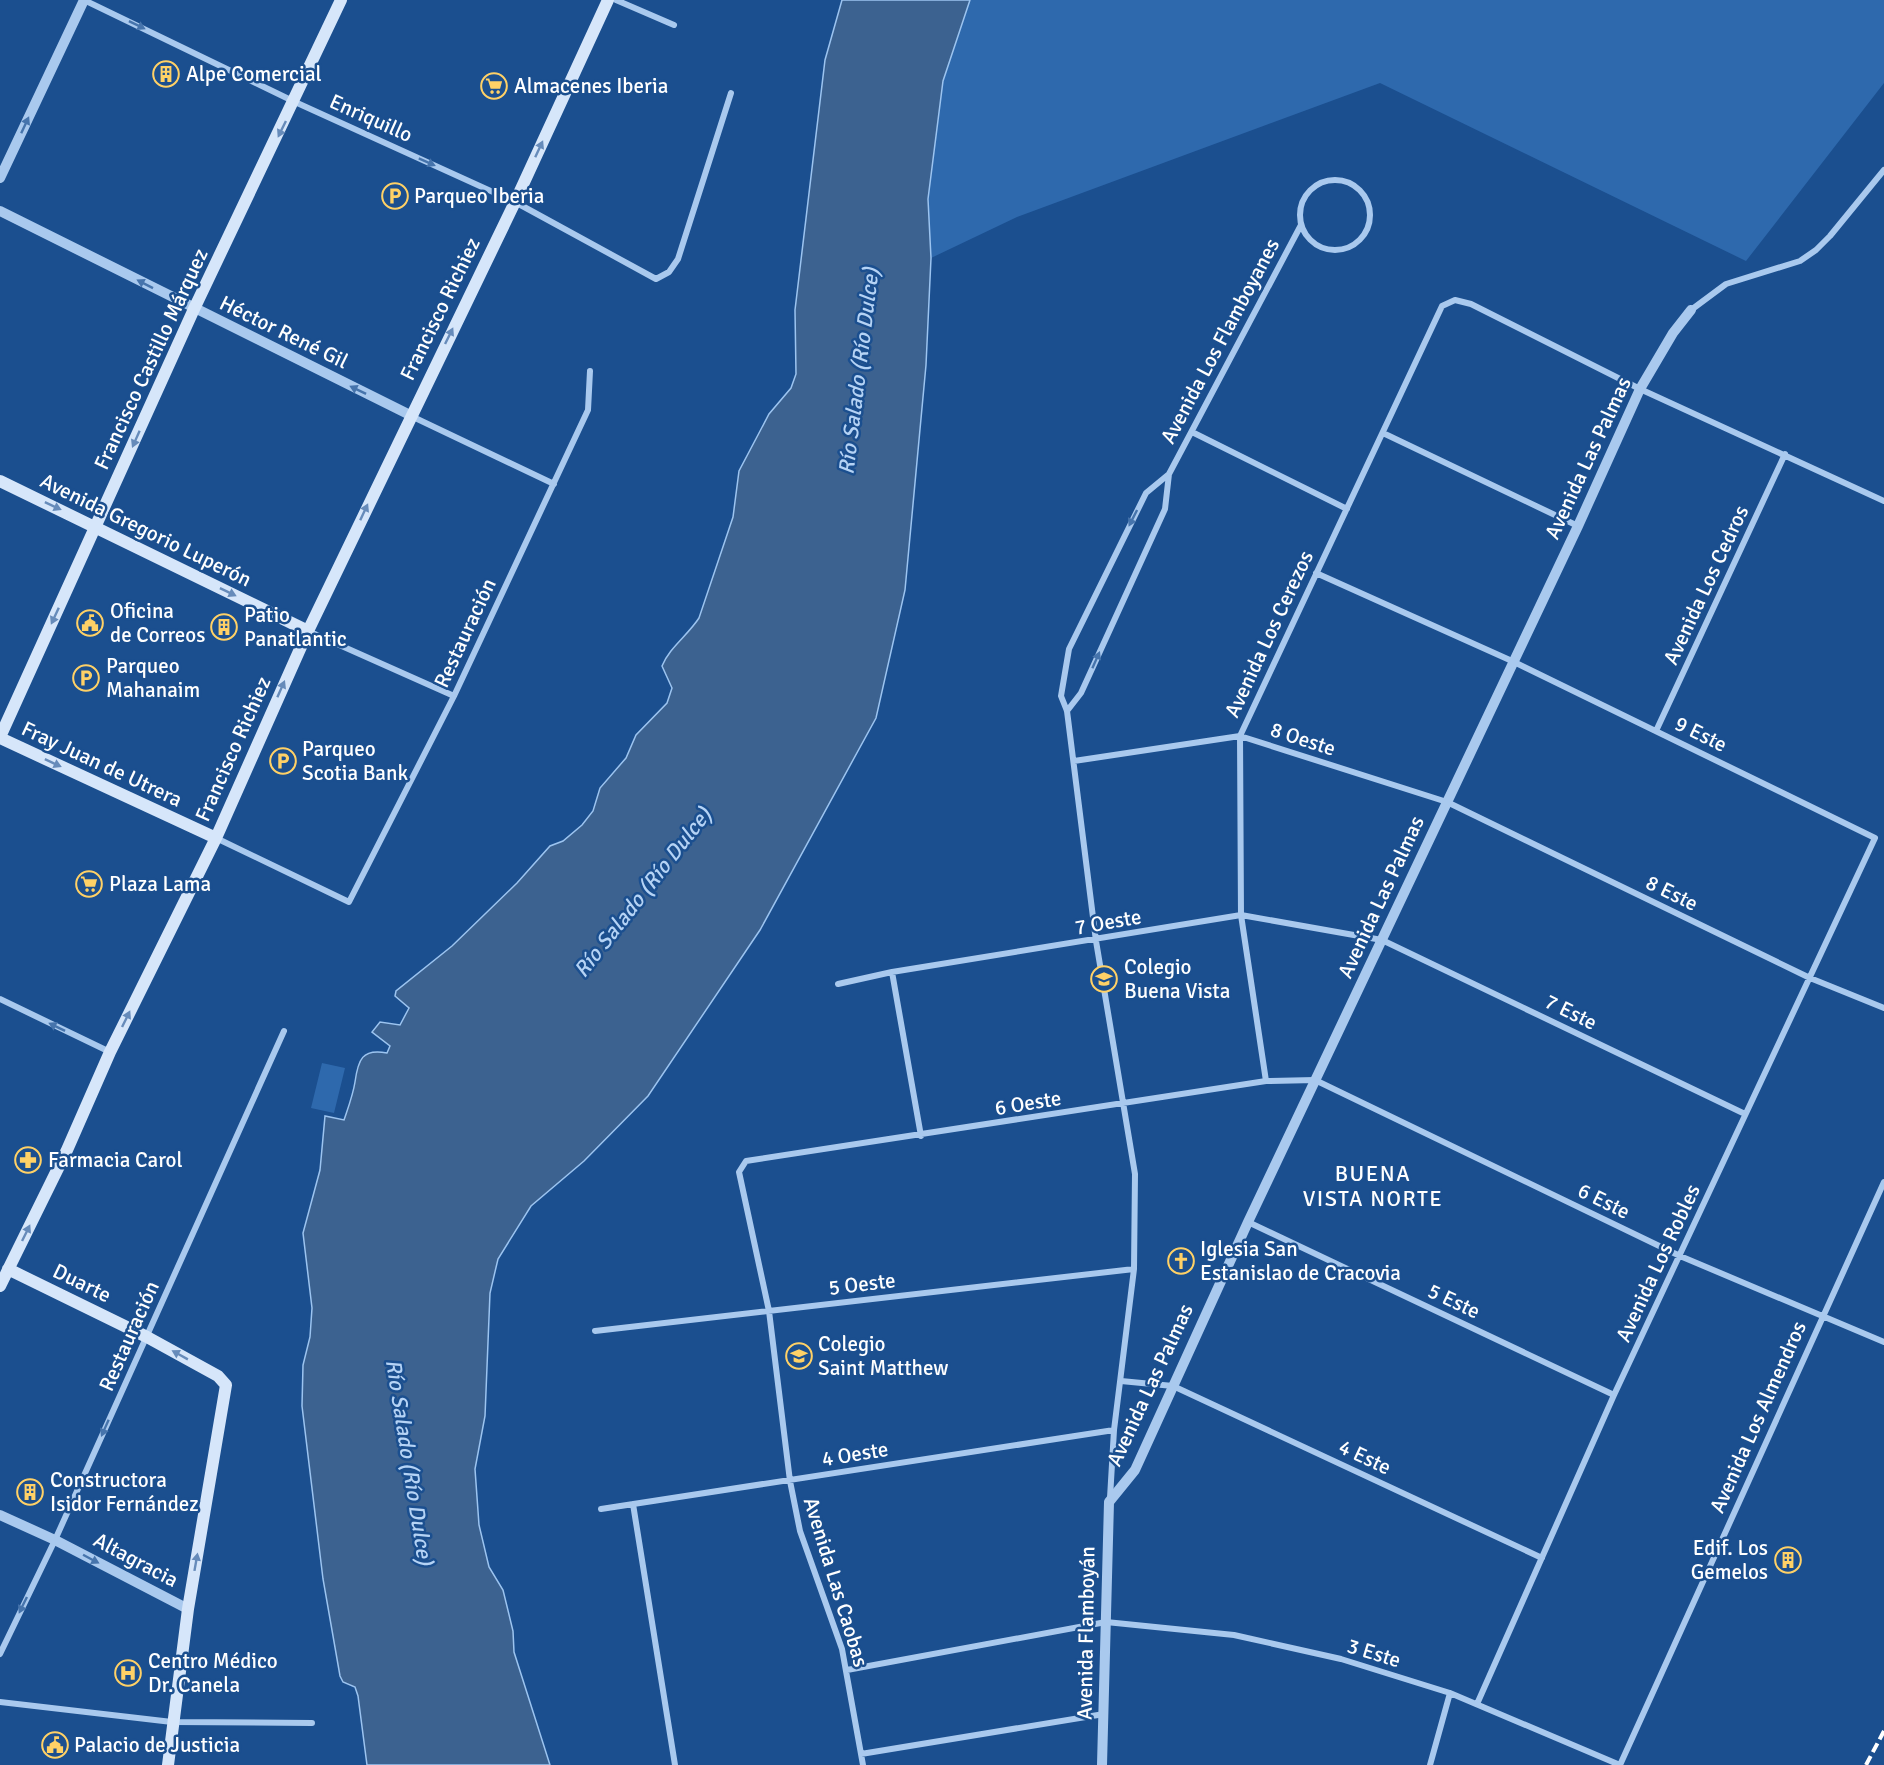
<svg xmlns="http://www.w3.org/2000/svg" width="1884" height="1765" viewBox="0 0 1884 1765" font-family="Signika,sans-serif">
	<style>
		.green { fill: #2e69ad }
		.water { fill: #3c6290; stroke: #9cc4f0; stroke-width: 1.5 }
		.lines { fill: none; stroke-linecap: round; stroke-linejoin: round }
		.minor { stroke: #a9c9ee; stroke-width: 6 }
		.tertiary { stroke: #a9c9ee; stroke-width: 10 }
		.secondary { stroke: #d6e6fa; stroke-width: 12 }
		.rail { stroke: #fff; stroke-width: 4; stroke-dasharray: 10 4.5; stroke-linecap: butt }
		.oneway { fill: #4674ac }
		.oneway2 { fill: #668bba }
		.labels { text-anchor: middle; stroke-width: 5; stroke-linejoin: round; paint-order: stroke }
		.poi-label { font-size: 21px; fill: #fff; stroke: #1b4f8f; text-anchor: start }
		.street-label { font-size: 21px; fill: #fff; stroke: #1b4f8f }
		.water-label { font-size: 22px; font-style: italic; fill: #b5d3f5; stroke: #1b4f8f }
		.neighbourhood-label { font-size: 22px; letter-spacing: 1.5px; fill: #fff; stroke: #1b4f8f }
	</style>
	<rect width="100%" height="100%" fill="#1b4f8f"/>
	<path class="green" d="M970,0h914v83l-138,178 -366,-178 -363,134 -86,41 -3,-59 15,-118z
		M322,1063l23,5 -11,45 -23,-5z"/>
	<path class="water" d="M842,0h128l-27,81 -15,118 3,59 -5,107 -21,225 -29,128 -116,212 -112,166 -64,65 -53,45 -33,53 -8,34 -5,123 -10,53 4,56 10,42 14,23 10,41 1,21 36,113h-183l-9,-69 -3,-9 -12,-5 -3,-6 -17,-97 -21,-173 1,-41 7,-28 2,-29 -9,-75 17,-63 5,-54 19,4c4,-12 9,-25 11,-38 3,-22 7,-34 32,-29l3,-7 -18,-14 8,-10 20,3 9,-17 -14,-12 1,-5 56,-45 65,-63 33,-37 13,-5 19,-16 11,-14 7,-23 26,-30 10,-23 31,-32 5,-15 -10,-22c7,-18 26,-31 37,-48l34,-101 6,-46 30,-57 22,-26 5,-14 -1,-64 30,-250z"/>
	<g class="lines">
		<path class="minor" d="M84,0l211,102 220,100 141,77 13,-7 9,-13 53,-166
			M616,0l58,25
			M1300 215a35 35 0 1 1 70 0a35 35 0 1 1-70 0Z
			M1691,310l35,-26 74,-23 16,-11 14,-14 54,-66
			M411,416l143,68
			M1192,432l155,77
			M1383,433l195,93
			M1316,573l196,88 363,177 -261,557 -137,309
			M308,631l146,65
			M1067,711l14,-18 84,-184 4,-35
			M1656,731l129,-277
			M1074,761l166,-25 207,66 363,176 74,30
			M216,838l133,64 105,-206 134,-286 2,-39
			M892,972l29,164
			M838,984l54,-12 349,-57 141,25 363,174
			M0,999l110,53
			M1266,1081l-25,-166 -1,-179 202,-430 13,-6 16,4 169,85 244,112
			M1248,1222l366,173
			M595,1331l539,-62
			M1121,1381l52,5 369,172
			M1110,1498l4,-68 20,-161 1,-95 -39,-233 -29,-230 -6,-15 8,-47 77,-156 23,-19 132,-249
			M633,1504l42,261
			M601,1509l513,-79
			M0,1654l55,-114 229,-509
			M847,1670l259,-48 128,13 107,24 109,34 170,72
			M0,1702l172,20 140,1
			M861,1754l243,-40
			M863,1765l-21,-116 -42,-118 -10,-50 -21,-170 -30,-139 7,-11 520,-80 49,-1 365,176 204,86
			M1430,1765l20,-72
			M1620,1765l264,-583"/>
		<path class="tertiary" d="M0,178l84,-178
			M0,211l410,204
			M0,1515l55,25 133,69
			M1102,1765l7,-263 26,-32 113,-248 330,-696 62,-137 33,-56 18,-23"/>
		<path class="secondary" d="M0,481l308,150
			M0,737l194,-428 147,-309
			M0,738l216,100
			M8,1269l139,68 71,39 8,9 -38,224 -20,156
			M0,1286l67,-136 43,-98 106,-214 92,-207 207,-429 93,-202"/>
		<path class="rail" d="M1866,1765l18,-34"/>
	</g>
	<defs><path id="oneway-solid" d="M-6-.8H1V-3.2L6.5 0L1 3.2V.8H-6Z" transform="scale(1.5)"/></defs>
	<g class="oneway">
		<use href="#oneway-solid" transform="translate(137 25) rotate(26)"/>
		<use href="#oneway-solid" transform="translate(25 125) rotate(-65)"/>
		<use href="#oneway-solid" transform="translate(427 162) rotate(24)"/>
		<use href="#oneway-solid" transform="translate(145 284) rotate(-153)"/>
		<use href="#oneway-solid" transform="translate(358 390) rotate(-154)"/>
		<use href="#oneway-solid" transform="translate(1133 518) rotate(117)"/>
		<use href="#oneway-solid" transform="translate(1096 660) rotate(-66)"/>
		<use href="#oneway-solid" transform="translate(57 1027) rotate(-154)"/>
		<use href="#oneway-solid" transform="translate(105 1428) rotate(114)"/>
		<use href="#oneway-solid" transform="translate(91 1559) rotate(28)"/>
		<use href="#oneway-solid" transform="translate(23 1605) rotate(116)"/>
	</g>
	<g class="oneway2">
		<use href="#oneway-solid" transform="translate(282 129) rotate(116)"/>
		<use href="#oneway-solid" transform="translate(539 149) rotate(-65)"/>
		<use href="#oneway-solid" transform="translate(449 336) rotate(-64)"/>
		<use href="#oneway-solid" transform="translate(136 439) rotate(114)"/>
		<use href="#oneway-solid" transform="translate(53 506) rotate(25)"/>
		<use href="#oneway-solid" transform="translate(364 512) rotate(-65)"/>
		<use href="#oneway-solid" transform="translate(228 592) rotate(26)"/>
		<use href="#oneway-solid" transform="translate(55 616) rotate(115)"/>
		<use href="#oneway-solid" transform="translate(281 689) rotate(-66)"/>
		<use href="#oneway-solid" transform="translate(53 763) rotate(25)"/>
		<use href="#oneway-solid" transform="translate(126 1019) rotate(-64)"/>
		<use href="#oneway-solid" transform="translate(26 1233) rotate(-64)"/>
		<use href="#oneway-solid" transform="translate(180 1355) rotate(-151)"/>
		<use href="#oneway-solid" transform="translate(196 1562) rotate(-80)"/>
	</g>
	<defs>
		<g id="building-ring" transform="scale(1.35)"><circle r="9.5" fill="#1b4f8f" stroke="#ffd166" stroke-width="1.5"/><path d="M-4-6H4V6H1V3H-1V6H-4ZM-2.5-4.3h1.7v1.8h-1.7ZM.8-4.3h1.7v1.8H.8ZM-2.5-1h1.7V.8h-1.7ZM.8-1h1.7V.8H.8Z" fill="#ffd166"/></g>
		<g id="supermarket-ring" transform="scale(1.35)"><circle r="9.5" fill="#1b4f8f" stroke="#ffd166" stroke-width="1.5"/><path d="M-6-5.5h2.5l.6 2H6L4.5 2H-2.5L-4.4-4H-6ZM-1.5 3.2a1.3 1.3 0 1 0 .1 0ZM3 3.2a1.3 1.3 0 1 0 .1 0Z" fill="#ffd166"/></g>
		<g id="parking-ring" transform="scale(1.35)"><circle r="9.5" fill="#1b4f8f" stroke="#ffd166" stroke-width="1.5"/><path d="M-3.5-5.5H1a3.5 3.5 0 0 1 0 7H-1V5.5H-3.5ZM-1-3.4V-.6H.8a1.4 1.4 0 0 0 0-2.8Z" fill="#ffd166"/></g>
		<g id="civic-ring" transform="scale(1.35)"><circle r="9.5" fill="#1b4f8f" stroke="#ffd166" stroke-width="1.5"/><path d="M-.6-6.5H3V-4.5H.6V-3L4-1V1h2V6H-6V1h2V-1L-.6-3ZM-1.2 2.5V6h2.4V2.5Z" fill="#ffd166"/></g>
		<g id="university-ring" transform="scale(1.35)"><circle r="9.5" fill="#1b4f8f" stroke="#ffd166" stroke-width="1.5"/><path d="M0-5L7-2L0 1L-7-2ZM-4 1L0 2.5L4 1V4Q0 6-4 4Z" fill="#ffd166"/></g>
		<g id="pharmacy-ring" transform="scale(1.35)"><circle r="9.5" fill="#1b4f8f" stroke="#ffd166" stroke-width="1.5"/><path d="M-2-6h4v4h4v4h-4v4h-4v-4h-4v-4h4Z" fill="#ffd166"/></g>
		<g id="church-ring" transform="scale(1.35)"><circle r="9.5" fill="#1b4f8f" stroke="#ffd166" stroke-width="1.5"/><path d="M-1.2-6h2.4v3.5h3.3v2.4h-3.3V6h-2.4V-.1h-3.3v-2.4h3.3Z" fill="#ffd166"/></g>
		<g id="hospital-ring" transform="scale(1.35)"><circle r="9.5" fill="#1b4f8f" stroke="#ffd166" stroke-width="1.5"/><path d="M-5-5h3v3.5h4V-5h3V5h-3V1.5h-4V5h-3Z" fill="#ffd166"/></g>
	</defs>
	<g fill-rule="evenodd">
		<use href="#building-ring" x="166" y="74"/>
		<use href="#supermarket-ring" x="494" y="86"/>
		<use href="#parking-ring" x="395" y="196"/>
		<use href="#civic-ring" x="90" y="623"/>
		<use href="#building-ring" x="224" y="627"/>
		<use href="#parking-ring" x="86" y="678"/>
		<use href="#parking-ring" x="283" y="761"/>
		<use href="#supermarket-ring" x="89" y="884"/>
		<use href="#university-ring" x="1104" y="979"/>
		<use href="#pharmacy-ring" x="28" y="1160"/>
		<use href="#church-ring" x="1181" y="1261"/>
		<use href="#university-ring" x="799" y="1356"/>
		<use href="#building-ring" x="30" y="1492"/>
		<use href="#building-ring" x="1788" y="1560"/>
		<use href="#hospital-ring" x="128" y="1673"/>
		<use href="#civic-ring" x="55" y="1745"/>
	</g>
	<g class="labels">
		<g class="poi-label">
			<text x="186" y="81">Alpe Comercial</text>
			<text x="514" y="93">Almacenes Iberia</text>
			<text x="414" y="203">Parqueo Iberia</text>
			<text x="110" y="618">Oficina<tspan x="110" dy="24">de Correos</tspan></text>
			<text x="244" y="622">Patio<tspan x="244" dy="24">Panatlantic</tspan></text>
			<text x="106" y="673">Parqueo<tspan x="106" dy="24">Mahanaim</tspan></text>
			<text x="302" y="756">Parqueo<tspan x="302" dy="24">Scotia Bank</tspan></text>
			<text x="109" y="891">Plaza Lama</text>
			<text x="1124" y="974">Colegio<tspan x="1124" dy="24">Buena Vista</tspan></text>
			<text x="48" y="1167">Farmacia Carol</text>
			<text x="1200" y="1256">Iglesia San<tspan x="1200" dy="24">Estanislao de Cracovia</tspan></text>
			<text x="818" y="1351">Colegio<tspan x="818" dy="24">Saint Matthew</tspan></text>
			<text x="50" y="1487">Constructora<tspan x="50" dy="24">Isidor Fernández</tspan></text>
			<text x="1768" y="1555" text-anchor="end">Edif. Los<tspan x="1768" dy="24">Gemelos</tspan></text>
			<text x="148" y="1668">Centro Médico<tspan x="148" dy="24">Dr. Canela</tspan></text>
			<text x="74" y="1752">Palacio de Justicia</text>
		</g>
		<g class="street-label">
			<text transform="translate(371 118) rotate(24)" y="7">Enriquillo</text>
			<text transform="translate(440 309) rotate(-64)" y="7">Francisco Richiez</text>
			<text transform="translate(284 332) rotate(26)" y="7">Héctor René Gil</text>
			<text transform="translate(1220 341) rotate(-62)" y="7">Avenida Los Flamboyanes</text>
			<text transform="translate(151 359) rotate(-65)" y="7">Francisco Castillo Márquez</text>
			<text transform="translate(1588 458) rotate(-65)" y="7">Avenida Las Palmas</text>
			<text transform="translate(146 530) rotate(26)" y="7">Avenida Gregorio Luperón</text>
			<text transform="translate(1706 585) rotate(-65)" y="7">Avenida Los Cedros</text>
			<text transform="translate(465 633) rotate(-65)" y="7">Restauración</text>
			<text transform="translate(1269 634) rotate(-65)" y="7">Avenida Los Cerezos</text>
			<text transform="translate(1701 734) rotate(26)" y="7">9 Este</text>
			<text transform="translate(1303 739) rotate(18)" y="7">8 Oeste</text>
			<text transform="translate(233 749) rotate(-66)" y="7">Francisco Richiez</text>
			<text transform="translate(102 764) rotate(25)" y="7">Fray Juan de Utrera</text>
			<text transform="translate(1672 893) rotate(26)" y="7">8 Este</text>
			<text transform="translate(1381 897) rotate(-65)" y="7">Avenida Las Palmas</text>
			<text transform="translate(1108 922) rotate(-10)" y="7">7 Oeste</text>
			<text transform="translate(1571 1012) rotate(26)" y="7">7 Este</text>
			<text transform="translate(1028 1103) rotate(-9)" y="7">6 Oeste</text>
			<text transform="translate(1604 1201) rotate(26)" y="7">6 Este</text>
			<text transform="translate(1658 1263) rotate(-65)" y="7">Avenida Los Robles</text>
			<text transform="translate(82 1283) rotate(26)" y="7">Duarte</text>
			<text transform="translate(862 1284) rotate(-7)" y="7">5 Oeste</text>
			<text transform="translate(1454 1301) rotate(25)" y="7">5 Este</text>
			<text transform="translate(129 1336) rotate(-66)" y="7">Restauración</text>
			<text transform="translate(1150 1385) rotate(-65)" y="7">Avenida Las Palmas</text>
			<text transform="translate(1758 1417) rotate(-66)" y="7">Avenida Los Almendros</text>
			<text transform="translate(855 1454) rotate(-9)" y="7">4 Oeste</text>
			<text transform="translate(1365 1457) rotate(25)" y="7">4 Este</text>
			<text transform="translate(136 1560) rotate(28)" y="7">Altagracia</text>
			<text transform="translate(836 1582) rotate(73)" y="7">Avenida Las Caobas</text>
			<text transform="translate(1086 1633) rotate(-89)" y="7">Avenida Flamboyán</text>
			<text transform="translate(1374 1653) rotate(17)" y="7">3 Este</text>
		</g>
		<g class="water-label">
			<text transform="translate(858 371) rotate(-83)" y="8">Río Salado (Río Dulce)</text>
			<text transform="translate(642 892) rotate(-52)" y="8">Río Salado (Río Dulce)</text>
			<text transform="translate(410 1462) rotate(81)" y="8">Río Salado (Río Dulce)</text>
		</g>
		<g class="neighbourhood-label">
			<text x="1373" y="1181">BUENA<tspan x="1373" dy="25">VISTA NORTE</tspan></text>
		</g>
	</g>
</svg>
